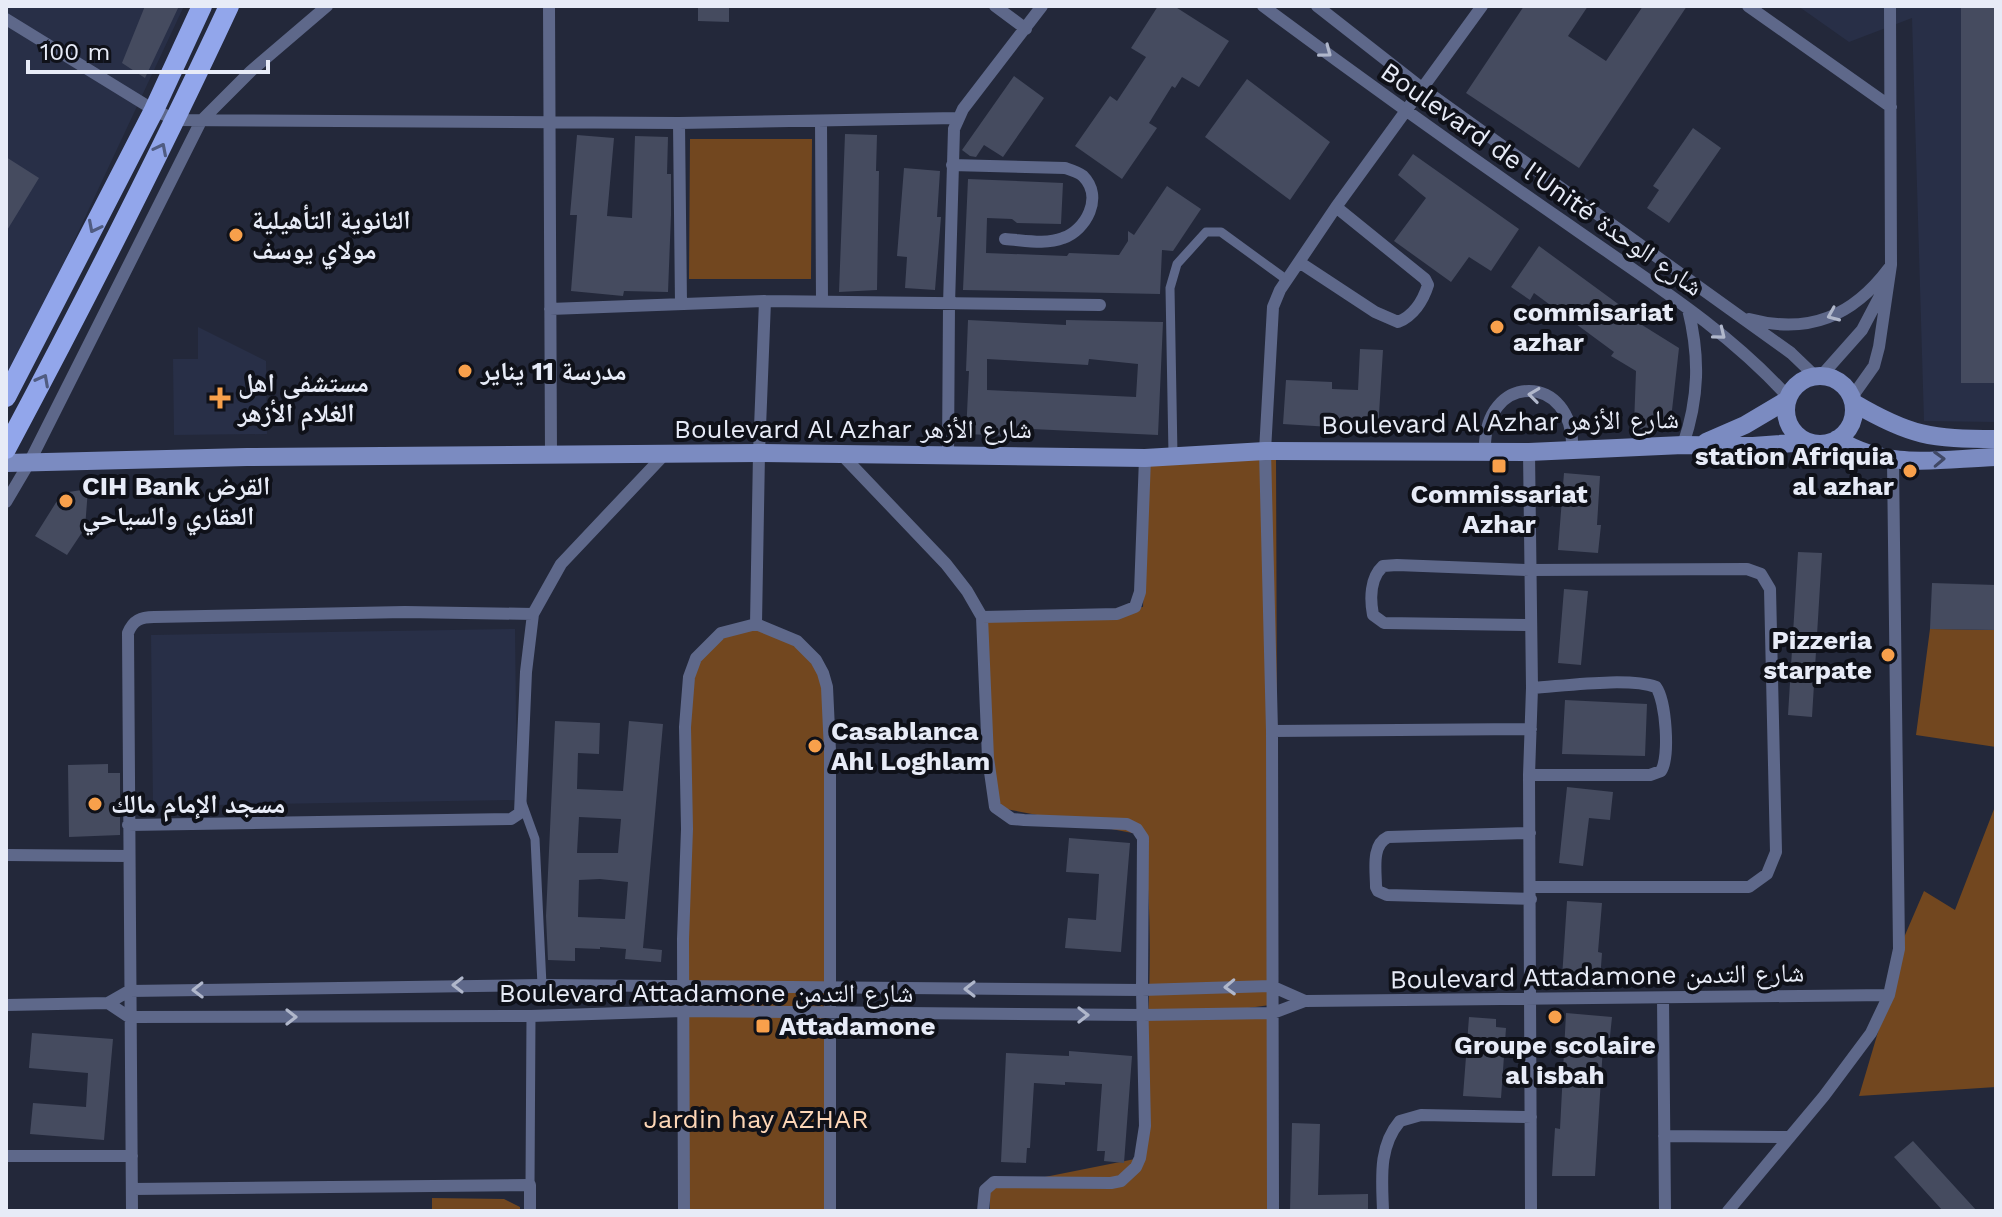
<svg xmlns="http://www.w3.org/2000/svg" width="2002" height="1217" viewBox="0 0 2002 1217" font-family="'Work Sans','Noto Naskh Arabic',sans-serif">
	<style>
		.built { fill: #282f47 }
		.green { fill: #72471f }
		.building { fill: #454b5f; fill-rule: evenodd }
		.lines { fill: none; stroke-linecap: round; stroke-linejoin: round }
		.pedestrian { stroke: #5e688a; stroke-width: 9 }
		.minor { stroke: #5e688a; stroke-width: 12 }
		.secondary { stroke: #7b8bc1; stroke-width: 18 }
		.primary { stroke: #92a6eb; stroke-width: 20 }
		.oneway { stroke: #b0b7cb }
		.oneway2 { stroke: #505c82 }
		.oneway3 { stroke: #404865 }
		.poi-dot { fill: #f8a04b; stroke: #0f1119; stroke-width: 3 }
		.labels { text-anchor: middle; stroke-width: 8; stroke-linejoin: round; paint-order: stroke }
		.street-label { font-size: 26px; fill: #e7ebf7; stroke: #0f1119 }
		.poi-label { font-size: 26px; font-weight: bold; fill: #e7ebf7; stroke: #0f1119; text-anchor: start }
		.park-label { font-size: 26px; fill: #fdd6b6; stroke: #0f1119 }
	</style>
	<rect width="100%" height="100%" fill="#23283a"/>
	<path class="built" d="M6,6h178l-178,380z
		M1798,6h198v416l-72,-1 -12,-403 -63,24z
		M198,327l68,34 1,73 -93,1 -1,-76h25z
		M515,629l2,171 -364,6 -2,-171z"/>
	<path class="green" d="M690,139h122l-1,140h-122z
		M1149,452l127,1 2,551 -67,9h62l5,198h-288v-23l150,-30c6,-107 17,-217 3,-323l-148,-28 -13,-190 161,-10z
		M758,622l37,14 26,34 5,36 3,505h-143l-2,-522 16,-35 26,-21z
		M1930,629l66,1v117l-80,-12z
		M1996,804v283l-137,9 30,-101 10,-46 25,-58 31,19z
		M432,1198l72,1 16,8v4h-88z"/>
	<path class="building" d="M145,6h34l-34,72 -23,-15z
		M698,6h31v16l-31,-1z
		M1158,6h16l55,35 -30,46 -17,-10 -7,11 -3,-2 -23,37 8,5 -35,51 -47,-33 35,-50 7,5 29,-44 -15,-9z
		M1524,6h64l-20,30 38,25 37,-55h44l-108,162 -113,-75z
		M1961,6h35v377h-35z
		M1014,76l30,22 -41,59 -19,-12 -8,12 -6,-1 -8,-6z
		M1247,79l83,63 -40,58 -85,-63z
		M1693,128l28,20 -52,75 -22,-15 12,-18 -6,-4z
		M845,134l32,1 -1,36h3l-2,119 -38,2z
		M577,135l37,3 -7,78 25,2 3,-82 33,1 -1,37h4v41l-3,77 -44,-1 -1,5 -52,-5 6,-76h-7z
		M1413,154l106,75 -28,42 -22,-14 -18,25 -57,-41 32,-43 -28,-23z
		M6,157l33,21 -33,54z
		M904,168l36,3 -3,46h4l-6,73 -30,-2 2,-31 -10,-1z
		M968,179l95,4 -2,41 -44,-1 -5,-4 -25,-1 -1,35 81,3 2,-3 50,2 9,-14v-10l6,4 33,-49 34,23 -28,42 -11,-1 -2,44 -197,-4z
		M1539,246l97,71 -2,3 45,28 -8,71 -7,12 -25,-2 -5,-4 2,-54 -25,-15 3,-4 -80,-59 -4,7 -19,-13z
		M968,320l98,5v-5l97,2 -5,113 -146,-7v8l-46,-2 3,-63h-3zM987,359l101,6 1,-6 49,5 -2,33 -149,-7z
		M1360,349l23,1 -5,80 -95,-6 3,-44 46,2v7l26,1z
		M1564,473l36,3 -3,49h4l-3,28 -40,-3z
		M88,489l-3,39 -18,27 -32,-19 27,-43z
		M1798,552l24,1 -10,164 -24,-2z
		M1932,583l64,2v45l-66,-1z
		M1564,589l24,2 -7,74 -23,-2z
		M1565,700l82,4 -2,52 -83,-2z
		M555,721l45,2 -1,31 -21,-1 -1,36 46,2 6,-70 34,3 -20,224 19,2 -1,12 -36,-3 1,-10 -26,-2v2l-25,-1v13l-27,-1 -2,-44zM579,817l42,2 -3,34h-41zM600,879l28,3 -3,37 -47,-2 1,-37z
		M108,764v9h12v62l-51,2 -1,-72z
		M1567,787l46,5 -3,28 -21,-2 -6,48 -24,-3z
		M1069,838l61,5 -9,109 -56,-4 3,-30 28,2 3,-46 -33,-2z
		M1567,901l35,2 -4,49 4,1 -2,27 -38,-2z
		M1566,1013l46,4 -3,29h-6l-8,130h-43l3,-48 5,1z
		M1469,1017l27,2v8l10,1 -5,70 -38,-2z
		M32,1033l81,6 -9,101 -74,-6 3,-31 53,4 2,-34 -59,-5z
		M1069,1051l63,5 -8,107 -20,-2 1,-10h-8l5,-67 -37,-2v3l-31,-2 -4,65h-3l-1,15 -25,-1 5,-109 63,3z
		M1292,1123l28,1 -2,71 50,-1v17h-78z
		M1913,1141l64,70h-34l-49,-54z"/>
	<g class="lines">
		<path class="pedestrian" d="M1173,455l-3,-167 7,-24 29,-32h15l66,48
			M522,803l13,36 7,146
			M530,1185l1,-169"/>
		<path class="minor" d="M549,6l2,449
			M995,6l31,23
			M1263,6c101,75 203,148 306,219 75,53 157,103 219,172
			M1317,6l106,83 368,264 24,23
			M1748,6l143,101
			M6,19l148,91 22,10 503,3 278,-5
			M821,121l1,181
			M679,123l2,181
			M952,165l113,3c6,2 13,4 18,8 21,21 3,54 -20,62 -17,7 -40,2 -58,1
			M1299,262l76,50 23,10c15,-6 25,-21 30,-37l-3,-6 -89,-72
			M550,309l215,-8 335,4
			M1749,319c60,16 104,-3 140,-51
			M1822,375l40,-45 21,-40
			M1852,397l22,-31 5,-19 12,-82 -1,-259
			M1683,445c16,-47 17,-88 5,-136
			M1485,452c-3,-82 91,-80 87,-2
			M1529,452l3,236 -3,87 2,436
			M948,455l1,-150 5,-176 9,-20 79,-103
			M843,456l103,108 21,27 15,26 6,141 7,49 17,12 12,1 103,4 10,5 6,9 -1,152 3,136 -5,32 -4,9 -15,14 -10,2 -117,-1 -9,8 -2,21
			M6,502l23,-39 172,-342 50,-50 76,-65
			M982,617l135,-3 18,-7 5,-15 5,-134
			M756,624l3,-171 6,-152
			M1272,731l259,-2
			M1529,775h121l11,-4c9,-14 5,-70 -5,-84 -28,-10 -92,-1 -124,1
			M128,825l383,-6 9,-6 6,-141 7,-58 28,-50 104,-110
			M1530,833l-142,4c-17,8 -12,33 -12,50l2,4 9,4 144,4
			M6,855l123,1
			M1531,887h218l18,-13 9,-22 -6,-263 -9,-15 -14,-5 -218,1 -132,-5 -14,1c-13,12 -13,33 -10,49l11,8 147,2
			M1663,998l2,213
			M108,1003l21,14 402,-1 152,-5 460,4 130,-2 32,-12 584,-6
			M6,1005l102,-2 21,-12 413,-6 600,5 129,-4 34,15
			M1664,1136l126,1
			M6,1156h126
			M132,1189l398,-4v26
			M132,1211l-4,-578c5,-13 13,-16 26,-16l251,-5 128,2
			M684,1211l-1,-272 4,-110 -2,-102 4,-50 7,-19 25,-25 35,-9 41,17 19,19 7,13 4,14 3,64v460
			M1273,1211l-1,-480 -7,-280 8,-144 7,-17 56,-83 146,-201
			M1383,1211c-1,-32 -5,-64 17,-90l21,-6 110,2
			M1728,1211l96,-115 47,-63 18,-38 10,-46 -6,-488"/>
		<path class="secondary" d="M1786 410a34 34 0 1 1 68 0a34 34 0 1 1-68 0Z
			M1854,403c56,33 77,36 142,36
			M1837,439c52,32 101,20 159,18
			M1706,442l39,-17 42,-25
			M6,463l241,-6 512,-4 386,5 120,-7 264,1 154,-7 70,1 54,-4"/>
		<path class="primary" d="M6,397l148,-287 48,-104
			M6,449c78,-146 153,-293 223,-443"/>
	</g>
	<defs><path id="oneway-chevron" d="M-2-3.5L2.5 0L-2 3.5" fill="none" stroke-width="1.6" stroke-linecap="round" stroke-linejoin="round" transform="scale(2)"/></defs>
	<g class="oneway">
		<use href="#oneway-chevron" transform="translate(1326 52) rotate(37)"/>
		<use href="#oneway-chevron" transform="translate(1833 315) rotate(157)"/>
		<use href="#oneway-chevron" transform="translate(1720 334) rotate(39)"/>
		<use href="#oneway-chevron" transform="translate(1534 395) rotate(-173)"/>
		<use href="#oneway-chevron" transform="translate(458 985) rotate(180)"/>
		<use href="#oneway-chevron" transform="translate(1230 987) rotate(178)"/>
		<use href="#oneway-chevron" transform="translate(970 989) rotate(-180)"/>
		<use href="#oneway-chevron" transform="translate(198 990) rotate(179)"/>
		<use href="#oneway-chevron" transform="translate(1083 1015)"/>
		<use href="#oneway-chevron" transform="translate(291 1017)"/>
	</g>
	<g class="oneway2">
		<use href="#oneway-chevron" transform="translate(161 149) rotate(-63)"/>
		<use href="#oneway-chevron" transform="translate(94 227) rotate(117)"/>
		<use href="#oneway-chevron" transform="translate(43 380) rotate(-62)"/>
	</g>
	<use class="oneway3" href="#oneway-chevron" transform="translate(1939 459) rotate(-2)"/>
	<g class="poi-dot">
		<circle cx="236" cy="235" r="8"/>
		<circle cx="1497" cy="327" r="8"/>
		<circle cx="465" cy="371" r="8"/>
		<path d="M216 386h8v8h8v8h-8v8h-8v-8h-8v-8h8z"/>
		<rect x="1491" y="458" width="16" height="16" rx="4"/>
		<circle cx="1910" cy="471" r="8"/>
		<circle cx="66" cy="501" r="8"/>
		<circle cx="1888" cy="655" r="8"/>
		<circle cx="815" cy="746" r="8"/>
		<circle cx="95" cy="804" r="8"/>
		<circle cx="1555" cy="1017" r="8"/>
		<rect x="755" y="1018" width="16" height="16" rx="4"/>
	</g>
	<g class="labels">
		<g class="street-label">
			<text transform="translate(1542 179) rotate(35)" y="9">Boulevard de l'Unité شارع الوحدة</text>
			<text transform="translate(1500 422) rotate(-1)" y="9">Boulevard Al Azhar شارع الأزهر</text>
			<text x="853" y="438">Boulevard Al Azhar شارع الأزهر</text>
			<text transform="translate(1597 976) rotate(-1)" y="9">Boulevard Attadamone شارع التدمن</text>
			<text x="706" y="1002">Boulevard Attadamone شارع التدمن</text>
		</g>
		<g class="poi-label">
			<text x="252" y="229">الثانوية التأهيلية<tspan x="252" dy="30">مولاي يوسف</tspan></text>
			<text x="1513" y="321">commisariat<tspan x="1513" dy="30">azhar</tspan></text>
			<text x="481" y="380">مدرسة 11 يناير</text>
			<text x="238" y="392">مستشفى اهل<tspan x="238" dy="30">الغلام الأزهر</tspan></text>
			<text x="1894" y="465" text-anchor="end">station Afriquia<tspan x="1894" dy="30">al azhar</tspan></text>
			<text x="82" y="495">CIH Bank القرض<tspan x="82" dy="30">العقاري والسياحي</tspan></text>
			<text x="1499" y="503" text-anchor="middle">Commissariat<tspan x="1499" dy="30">Azhar</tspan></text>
			<text x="1872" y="649" text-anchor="end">Pizzeria<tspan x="1872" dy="30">starpate</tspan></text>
			<text x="831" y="740">Casablanca<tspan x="831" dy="30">Ahl Loghlam</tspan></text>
			<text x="111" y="813">مسجد الإمام مالك</text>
			<text x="779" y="1035">Attadamone</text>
			<text x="1555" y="1054" text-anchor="middle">Groupe scolaire<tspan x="1555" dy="30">al isbah</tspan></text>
		</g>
		<g class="park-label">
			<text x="756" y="1128">Jardin hay AZHAR</text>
		</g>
	</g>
	<rect width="2002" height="1217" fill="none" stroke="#e7ebf7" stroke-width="16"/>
	<path d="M28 60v12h240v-12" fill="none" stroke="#e7ebf7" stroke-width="4"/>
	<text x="40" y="60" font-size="24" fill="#e7ebf7" stroke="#0f1119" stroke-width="6" paint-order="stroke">100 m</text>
</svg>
